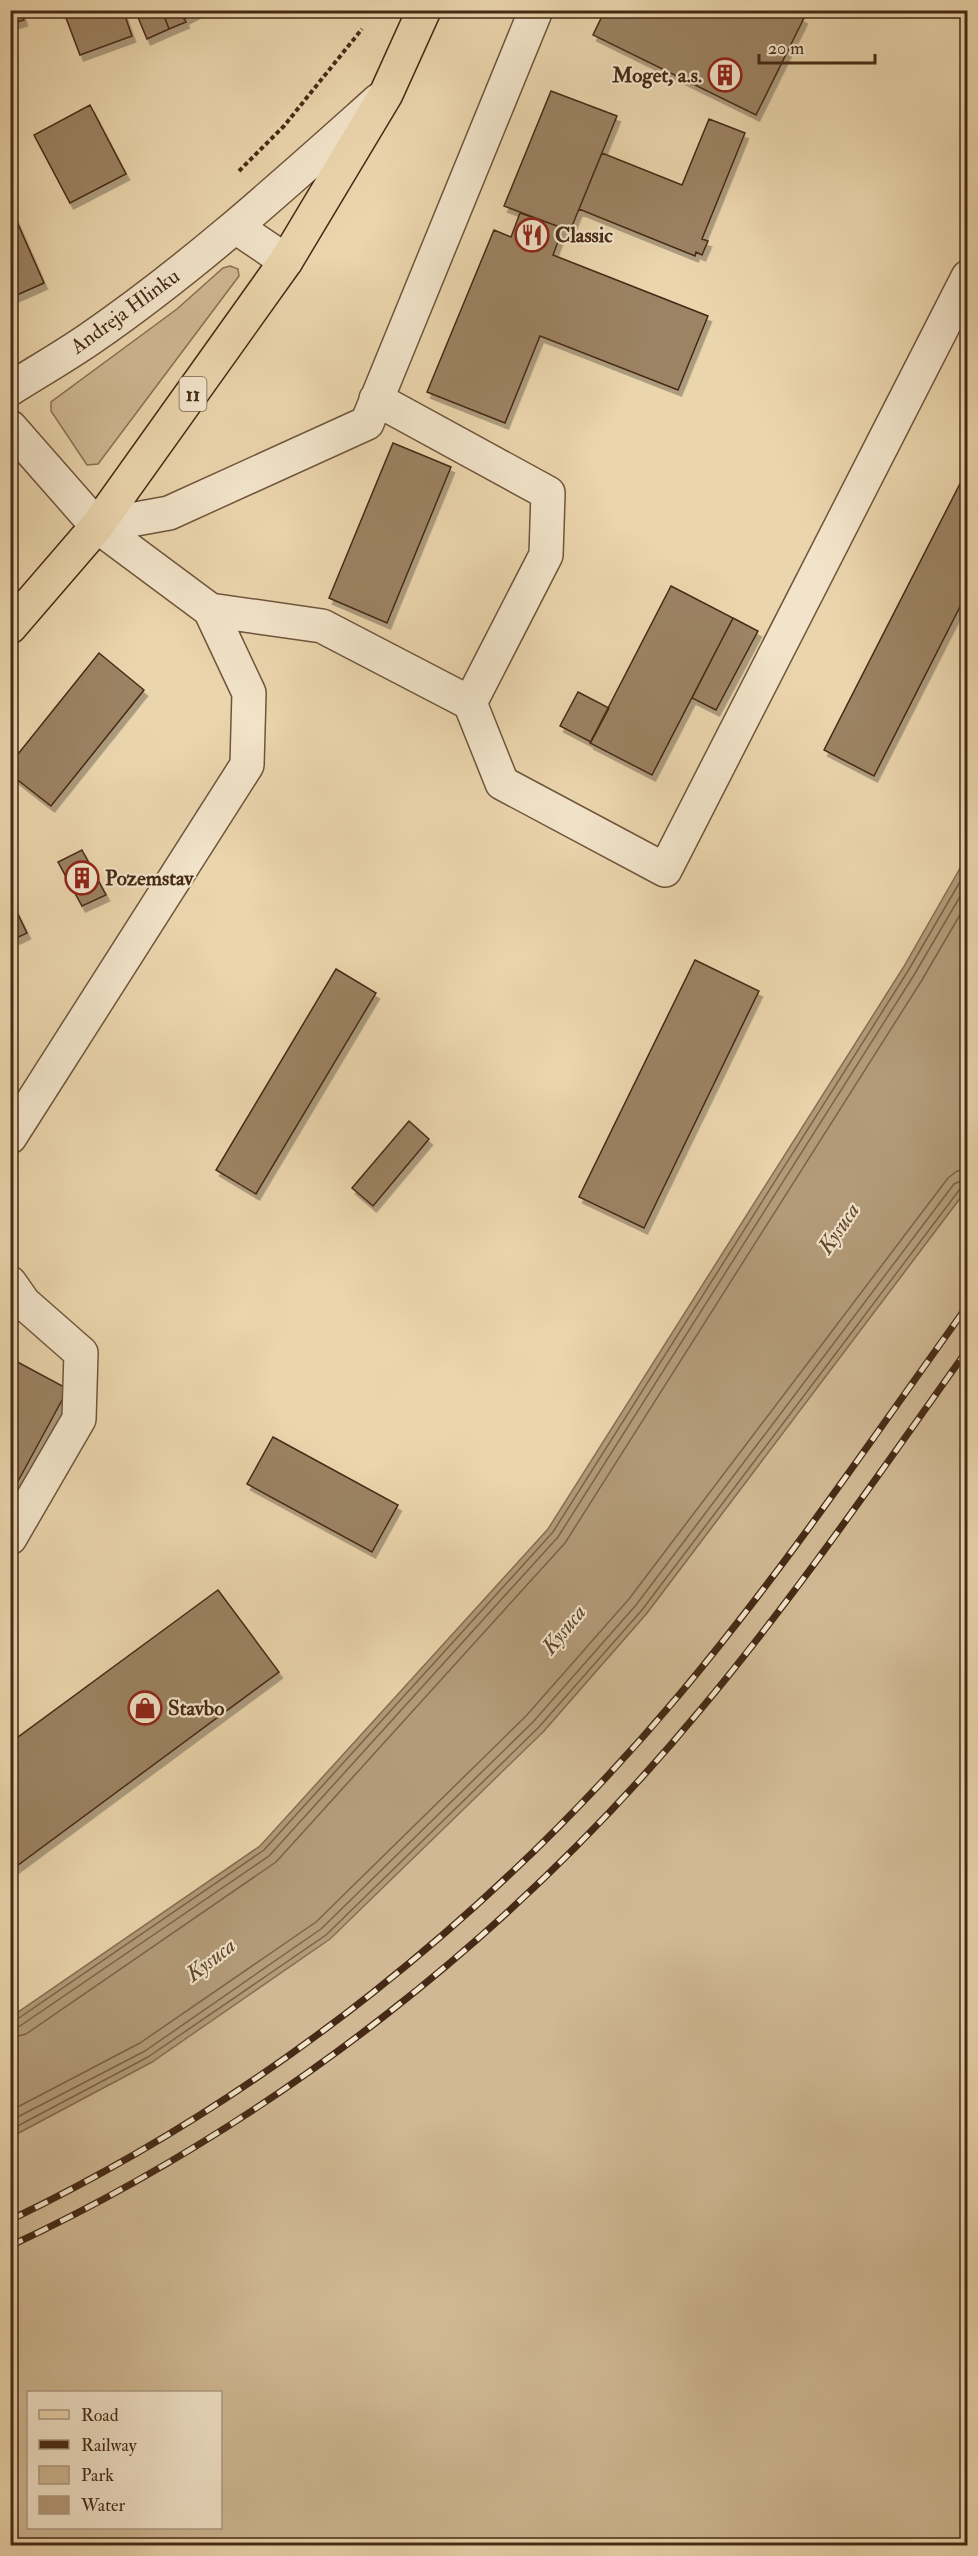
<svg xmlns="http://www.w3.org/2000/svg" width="978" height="2556" viewBox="0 0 978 2556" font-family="'IM FELL Double Pica',serif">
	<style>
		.green { fill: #cfb893; stroke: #8a7154; stroke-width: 1.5; fill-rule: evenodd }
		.water { fill: #b39b79; stroke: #876e51; stroke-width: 1.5 }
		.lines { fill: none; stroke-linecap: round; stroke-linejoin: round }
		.shore { stroke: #7c6247; stroke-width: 1.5 }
		.building { fill: #9c8364; stroke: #462a15; stroke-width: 1.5; filter: url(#shadow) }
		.minor-casing { stroke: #6f553b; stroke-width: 36 }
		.major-casing { stroke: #462a15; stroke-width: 36 }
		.path { stroke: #462a15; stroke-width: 4; stroke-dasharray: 4.5 3; stroke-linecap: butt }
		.minor { stroke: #f2e4ca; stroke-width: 33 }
		.major { stroke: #ebd5ad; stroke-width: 33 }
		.rail-casing { stroke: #462a15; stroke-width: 7 }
		.rail { stroke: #f2e4ca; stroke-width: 4.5; stroke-dasharray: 14; stroke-linecap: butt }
		.labels { text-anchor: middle; stroke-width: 4.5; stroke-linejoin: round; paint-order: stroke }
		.shield { fill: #f2e4ca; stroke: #7a624b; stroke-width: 1.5 }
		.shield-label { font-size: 20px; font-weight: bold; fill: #462a15 }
		.poi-label { font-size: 21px; font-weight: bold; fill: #462a15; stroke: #f2e4ca; text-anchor: start }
		.street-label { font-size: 21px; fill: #462a15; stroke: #f2e4ca }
		.water-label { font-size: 22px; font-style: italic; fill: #61462e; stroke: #f2e4ca }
	</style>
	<defs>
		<filter id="shadow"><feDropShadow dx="3.5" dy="6" stdDeviation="0" flood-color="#0004"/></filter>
	</defs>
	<rect width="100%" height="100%" fill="#ebd5ad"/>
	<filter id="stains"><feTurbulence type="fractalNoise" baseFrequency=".00333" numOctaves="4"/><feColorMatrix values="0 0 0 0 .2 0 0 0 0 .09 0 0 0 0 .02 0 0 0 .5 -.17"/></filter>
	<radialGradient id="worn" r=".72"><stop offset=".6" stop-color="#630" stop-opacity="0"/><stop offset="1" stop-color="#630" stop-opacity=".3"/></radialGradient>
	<path class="green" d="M230,266l8,3 1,7 -141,188 -11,1 -36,-54v-9l126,-93 46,-41z
		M967,1189v1356l-956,1v-409l141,-75 391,-330 104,-119zM28,2392h192v136h-192z"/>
	<path class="water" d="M967,856v333l-320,424 -104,119 -213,207 -178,123 -141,75v-120l249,-171 288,-317 355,-561z"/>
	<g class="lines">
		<path class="shore" d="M10,2021l6,-1 248,-170 289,-318 355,-561 60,-103
			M10,2029l10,-3 249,-170 289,-319 356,-562 54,-92
			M10,2038l16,-4 250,-172 289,-319 357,-563 46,-79
			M10,2111l130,-68 176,-121 210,-206 103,-117 319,-421 9,-7 11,-2
			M10,2121l135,-70 176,-122 212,-207 103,-117 318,-421 14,-6
			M10,2130l138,-73 178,-122 212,-207 104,-118 318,-421 8,-3"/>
	</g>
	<path class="building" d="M10,10h11l3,10 -14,4z
		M63,10h60l9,26 -52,19z
		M135,10h27l7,19 -22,10z
		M162,10h18l6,12 -17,7z
		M180,10h19v1l-15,8z
		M605,10h185l14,8 -48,97 -163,-80z
		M551,91l66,25 -47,115 -66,-25z
		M90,105l36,69 -56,29 -36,-68z
		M709,119l36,14 -43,106 6,2 -6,14 -6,-3 -1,4 -116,-47 23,-56 80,32z
		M10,206l34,77 -34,15z
		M520,213l43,15 -10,27 155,61 -30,74 -138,-54 -35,87 -78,-31 67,-162 17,7z
		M393,443l58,24 -64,156 -58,-25z
		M968,468v123l-94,185 -50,-26z
		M671,586l62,32 -81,157 -62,-32z
		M733,618l25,13 -42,79 -24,-12z
		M99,653l45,37 -93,116 -41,-32v-10z
		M578,692l31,16 -18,34 -31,-16z
		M82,850l24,45 -24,11 -24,-44z
		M10,898l17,35 -17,8z
		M695,960l64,31 -115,237 -65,-31z
		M336,969l40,24 -120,201 -40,-24z
		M409,1121l20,18 -56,67 -21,-18z
		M10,1358l58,31 -58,107z
		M273,1437l125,68 -26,47 -125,-68z
		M218,1590l61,82 -269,199v-128z"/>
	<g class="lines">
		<g class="minor-casing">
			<path id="minor" d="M236,227l50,34
				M10,389c27,-17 55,-33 81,-51 103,-71 195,-155 288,-238
				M376,399l172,94 -2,62 -76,148
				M10,427l87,99 113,84 39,83 -2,72 -237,372
				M97,526l72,-13 198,-90 169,-413
				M210,610l112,16 148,77 32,80 163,87 303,-593
				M10,1283l14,20 57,50 -2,66 -69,119"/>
		</g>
		<g class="major-casing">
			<path id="major" d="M10,627l87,-101 189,-265 100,-167 38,-84"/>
		</g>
		<path class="path" d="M239,171l45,-45 78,-97"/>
		<use href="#minor" class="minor"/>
		<use href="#major" class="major"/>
		<g class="rail-casing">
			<path id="rail" d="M10,2220c257,-123 487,-308 669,-525 104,-124 195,-259 289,-390
				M10,2246c265,-124 505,-312 691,-537 96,-115 180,-238 267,-360"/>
		</g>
		<use href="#rail" class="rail"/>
	</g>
	<defs>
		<g id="building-ring" transform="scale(1.725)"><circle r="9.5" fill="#f2e4ca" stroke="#8f2418" stroke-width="1.5"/><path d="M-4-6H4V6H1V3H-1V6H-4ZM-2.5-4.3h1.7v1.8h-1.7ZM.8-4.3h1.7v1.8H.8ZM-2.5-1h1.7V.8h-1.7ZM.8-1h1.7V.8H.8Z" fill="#8f2418"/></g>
		<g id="restaurant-ring" transform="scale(1.725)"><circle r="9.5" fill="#f2e4ca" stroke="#8f2418" stroke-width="1.5"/><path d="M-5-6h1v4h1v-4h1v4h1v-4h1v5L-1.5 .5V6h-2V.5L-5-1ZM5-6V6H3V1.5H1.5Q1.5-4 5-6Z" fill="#8f2418"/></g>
		<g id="shop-ring" transform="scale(1.725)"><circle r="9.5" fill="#f2e4ca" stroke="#8f2418" stroke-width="1.5"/><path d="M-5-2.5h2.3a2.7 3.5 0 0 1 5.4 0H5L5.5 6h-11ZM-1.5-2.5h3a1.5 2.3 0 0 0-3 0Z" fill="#8f2418"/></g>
	</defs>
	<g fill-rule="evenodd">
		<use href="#building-ring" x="725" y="75"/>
		<use href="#restaurant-ring" x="532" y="235"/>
		<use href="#building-ring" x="82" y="878"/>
		<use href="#shop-ring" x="145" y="1708"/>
	</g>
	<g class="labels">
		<rect class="shield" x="179.5" y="377" width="27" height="34" rx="4.5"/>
		<g class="shield-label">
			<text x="193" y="401">11</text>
		</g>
		<g class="poi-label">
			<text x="702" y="82" text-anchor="end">Moget, a.s.</text>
			<text x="555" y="242">Classic</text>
			<text x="105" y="885">Pozemstav</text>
			<text x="168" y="1715">Stavbo</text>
		</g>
		<g class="street-label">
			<text transform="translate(125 311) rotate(-36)" y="7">Andreja Hlinku</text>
		</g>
		<g class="water-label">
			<text transform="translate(838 1228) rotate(-56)" y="8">Kysuca</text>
			<text transform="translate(563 1629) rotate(-51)" y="8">Kysuca</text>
			<text transform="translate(210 1959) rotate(-38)" y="8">Kysuca</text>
		</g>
	</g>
	<rect width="978" height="2556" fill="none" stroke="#ebd5ad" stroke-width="36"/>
	<rect x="12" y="12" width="954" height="2532" fill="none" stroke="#462a15" stroke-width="3"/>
	<rect x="18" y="18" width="942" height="2520" fill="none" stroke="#462a15" stroke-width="1.5"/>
	<rect x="27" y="2391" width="195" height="138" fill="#f2e4ca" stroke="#ad9a82" stroke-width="1.5"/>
	<rect x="39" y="2410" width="30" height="9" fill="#ebd5ad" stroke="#ad9a82" stroke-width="1.5"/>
	<text x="81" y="2421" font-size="18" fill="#462a15">Road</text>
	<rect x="39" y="2440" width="30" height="9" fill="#462a15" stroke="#ad9a82" stroke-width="1.5"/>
	<text x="81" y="2451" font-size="18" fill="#462a15">Railway</text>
	<rect x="39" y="2466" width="30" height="18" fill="#cfb893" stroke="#ad9a82" stroke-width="1.5"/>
	<text x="81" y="2481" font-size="18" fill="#462a15">Park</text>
	<rect x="39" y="2496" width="30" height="18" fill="#b39b79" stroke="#ad9a82" stroke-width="1.5"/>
	<text x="81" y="2511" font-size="18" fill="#462a15">Water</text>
	<path d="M759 54v9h116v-9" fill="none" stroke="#462a15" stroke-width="3"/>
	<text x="768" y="54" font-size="18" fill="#462a15" stroke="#f2e4ca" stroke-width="4.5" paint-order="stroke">20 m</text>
	<rect width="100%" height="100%" filter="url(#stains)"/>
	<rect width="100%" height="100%" fill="url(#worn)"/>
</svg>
